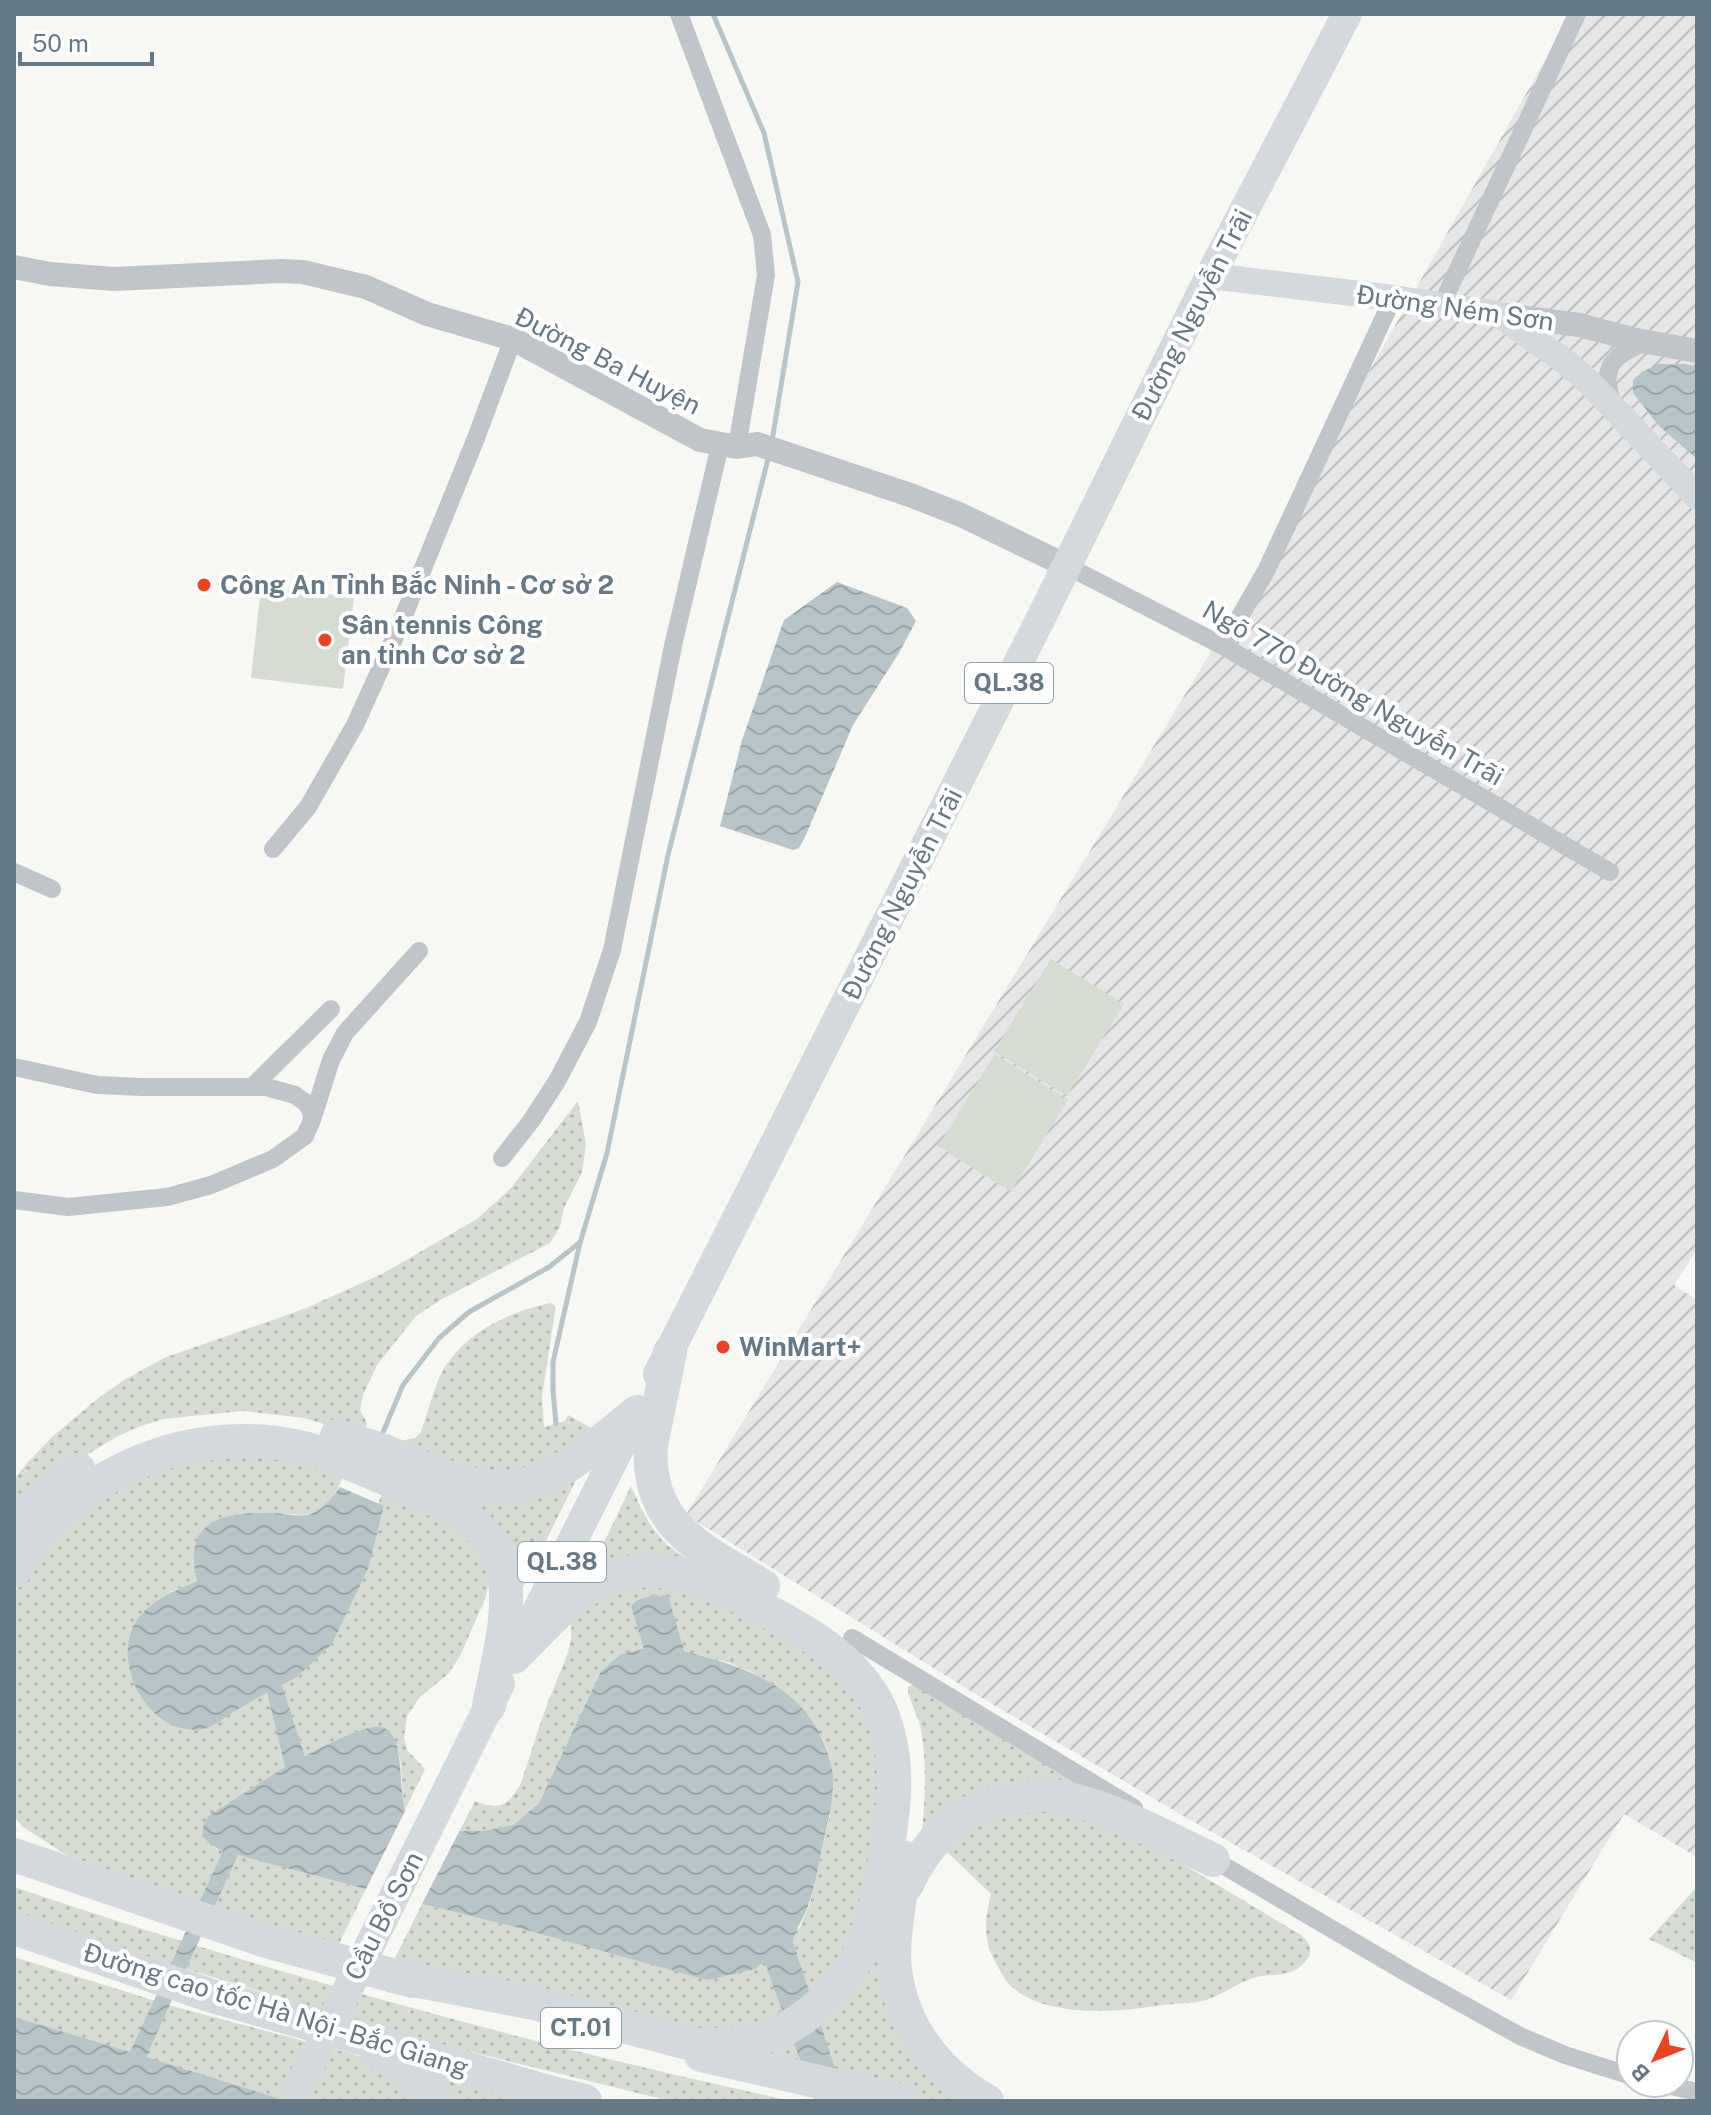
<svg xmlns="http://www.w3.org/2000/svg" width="1711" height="2115" viewBox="0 0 1711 2115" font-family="'Public Sans',sans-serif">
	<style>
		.industrial { fill: url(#industrial-furrows) }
		.grass { fill: url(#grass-dots) }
		.pitch { fill: #d7dcd3 }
		.water { fill: url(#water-waves) }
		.pier { fill: #f7f7f4 }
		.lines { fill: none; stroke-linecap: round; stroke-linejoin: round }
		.stream { stroke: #b7c5c8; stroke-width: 5 }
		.minor { stroke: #c0c5c9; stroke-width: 18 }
		.tertiary { stroke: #c0c5c9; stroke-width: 24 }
		.secondary { stroke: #d4d9dd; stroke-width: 26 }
		.trunk { stroke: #d4d9dd; stroke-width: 30 }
		.motorway { stroke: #d4d9dd; stroke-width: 34 }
		.poi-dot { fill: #ea4321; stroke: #fff; stroke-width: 3 }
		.labels { text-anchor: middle; stroke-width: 8; stroke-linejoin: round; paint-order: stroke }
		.shield { fill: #fff; stroke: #93a1aa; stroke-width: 2 }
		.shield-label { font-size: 24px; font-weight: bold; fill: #657986 }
		.street-label { font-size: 26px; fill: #657986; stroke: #fff }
		.poi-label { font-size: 26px; font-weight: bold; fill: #657986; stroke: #fff; text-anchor: start }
	</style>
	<defs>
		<pattern id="industrial-furrows" width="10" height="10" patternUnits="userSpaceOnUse" patternTransform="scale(2)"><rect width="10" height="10" fill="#e5e6e5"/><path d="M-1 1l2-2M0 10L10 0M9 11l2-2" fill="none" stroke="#bdbfbf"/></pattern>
		<pattern id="grass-dots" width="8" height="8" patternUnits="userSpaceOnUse" patternTransform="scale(2)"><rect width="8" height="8" fill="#d7dcd3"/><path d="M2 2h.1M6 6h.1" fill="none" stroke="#b2b7b1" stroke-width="1.8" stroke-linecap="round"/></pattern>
		<pattern id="water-waves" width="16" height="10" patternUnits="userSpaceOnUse" patternTransform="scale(2)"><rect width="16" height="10" fill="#b7c5c8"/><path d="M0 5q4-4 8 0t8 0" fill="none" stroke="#98a5a8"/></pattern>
	</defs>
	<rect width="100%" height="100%" fill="#f7f7f4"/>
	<path class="industrial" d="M1571,14h126v1235l-23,36 23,15v557l-73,-43 -113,186 -326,-183 -203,-119 -296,-183 520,-855z"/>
	<path class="grass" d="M578,1101l8,43 -4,28 -18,36 -4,19 -10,16 -108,56 -26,17 -39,49 -14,30 -3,15 7,13 -5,13 -58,-18 -61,-7 -80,8 -22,7 -23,10 -38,23 -66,57v-36l13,-17 26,-27 43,-36 28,-20 40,-22 140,-49 78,-35 95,-55 34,-31z
		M550,1303l5,3v5l-13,86 2,30 21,-6 3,-6 25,14 -47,32 -42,14 -104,-24 4,-11 11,-2 6,-6c6,-18 11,-37 18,-54 20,-43 68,-66 111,-75z
		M262,1451l82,23c-5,15 -16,34 -31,39 -11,4 -21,0 -32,1 -24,1 -52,9 -76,14 -14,15 -13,34 -8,53l-26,11 66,117 30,-16 18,74 -81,60 2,13 10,9 8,2 -26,55 -133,-52 -42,-27 -9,-10v-224l9,-14 20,-29 48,-46 58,-35z
		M585,1462l-63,127 -94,-105z
		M631,1486c21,48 31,61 79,85l-122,5z
		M383,1491l57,25 44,34 5,33 -4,16 -25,57 -11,17 -30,25 -12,18 -3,21 3,13 18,19 -20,41c-6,-27 2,-61 -20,-82l-54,14 -26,14 -23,-71 15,-8 35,-33 37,-77 15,-60 -6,-3z
		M656,1582l88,29 104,69 40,83 -35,178 -42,55 -18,-54 1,-9 6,-6 10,-24 20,-88 3,-40 -3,-18 -8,-20 -68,-64 -24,-10 -46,-12 -28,-57 -19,6 7,49 -23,5 -20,17 -62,132 -26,22 -30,6 -24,1 16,-31c25,10 33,5 46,-18 11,-32 20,-65 33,-96 10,-25 19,-38 17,-66l27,-28z
		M914,1684l172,102 -164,47c3,-35 5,-69 -1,-104 -3,-14 -14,-32 -13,-42z
		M1065,1806l116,57 120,72c11,9 13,19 1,30 -15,14 -34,7 -52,14 -15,6 -29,16 -44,21 -13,4 -29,3 -43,5 -43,7 -118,14 -153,-20 -5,-5 -9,-13 -13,-20 -14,-24 -13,-44 -6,-71l-46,-44 19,-19 44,-19z
		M238,1854l128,35 -32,65 -122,-42z
		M14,1887c255,86 515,157 778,214h-122l-271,-67 -385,-118z
		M1697,1887v76l-48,-24z
		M422,1904l101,25 241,31 21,58 -64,18 -330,-70z
		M887,1921l71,180h-27l-207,-45 42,-11z
		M14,1957l158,49 181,48 30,13 44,34h-413z
		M430,2076l97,25h-77z"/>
	<path class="pitch" d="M261,587l93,10 -11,92 -92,-11z
		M1051,959l73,45 -57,92 -73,-45z
		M995,1054l73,46 -57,92 -73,-46z"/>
	<path class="water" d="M1658,364h27l12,3v92l-38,-33 -26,-33v-13l9,-8z
		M837,582l70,26 9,13 -17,32 -46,72 -48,112 -6,11 -6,2 -73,-24 22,-86 42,-120z
		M340,1487l44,19 -15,61 -37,77 -35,33 -15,8 23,71c14,-8 63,-33 77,-29 8,3 13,11 15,19 5,21 3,43 8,64l44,21h34l30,-6 26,-22 62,-132 20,-17 23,-5 -13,-43 6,-6 19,-6 2,2 10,-1 16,56c56,14 115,33 139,90 5,11 9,23 10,35 1,25 -6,50 -11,73 -4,18 -7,37 -13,54 -4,14 -14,26 -16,39l53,159h-31l-51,-140 -9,8 -48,11 -184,-51 -101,-25 -184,-49 -92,202 141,44h-273v-84l116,35 93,-201c-18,-7 -28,-18 -13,-36l75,-48 -18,-74c-11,6 -22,12 -32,18 -10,6 -21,16 -32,18 -48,8 -87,-53 -72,-97 9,-27 42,-41 66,-51 -16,-64 29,-69 79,-68 12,1 26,5 37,0 11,-4 20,-17 27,-26z"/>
	<path class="pier" d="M408,1805v2l42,20 11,1 -41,80 -56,-15z"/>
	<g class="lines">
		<path class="stream" d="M713,14l51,119 34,149 -26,159
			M556,1424l-3,-34v-28l27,-119 27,-90 61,-298 101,-400
			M381,1437l22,-52 36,-47 30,-26 80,-45 30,-24"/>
		<path class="minor" d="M679,14l83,221 4,40 -29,172
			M1441,306l136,-292
			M1613,404c-14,-36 0,-50 33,-62
			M1067,566l156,80 387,226
			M1223,646l43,-75 127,-273
			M273,849l35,-42 47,-82 43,-95 78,-192 37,-99
			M14,872l38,17
			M14,1067l83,18 46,2h123l29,8 11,8 5,8 1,9 -7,16 -32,23 -62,26 -44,12 -99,10 -54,-7
			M252,1087l79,-78
			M312,1120l19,-60 14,-27 74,-82
			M502,1158l29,-37 26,-40 31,-59 24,-72 61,-304 47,-201
			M852,1638l282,170
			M1209,1857l203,119 108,60 45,19 66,21
			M1659,2083l38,9"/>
		<path class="tertiary" d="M14,267l36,7 64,5 167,-8 22,1 63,15 61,27 86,25 187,101 37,7 20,-3 153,51 51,20 106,51
			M1498,314l81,11 57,15 61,11"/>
		<path class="secondary" d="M1210,276l183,22 105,16 65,46 27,23 107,114"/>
		<path class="trunk" d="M658,1374l383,-756 169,-342 137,-262
			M520,1645l117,-232
			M292,2101l208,-417"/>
		<path class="motorway" d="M670,1352l-19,93c-6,81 52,105 112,141
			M337,1436c16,5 32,10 47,15 49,20 104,51 158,28 36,-15 65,-43 95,-67
			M14,1527c18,-24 41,-41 65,-57
			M14,1571c51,-92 161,-141 263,-128 42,5 82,24 121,41 40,17 87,33 103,78 14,42 -4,101 -12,144
			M14,1855l249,85 150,41
			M906,1858c-4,32 -12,65 -12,98 2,62 39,115 93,145
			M906,1886c22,-48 56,-81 110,-88 10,-2 21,-4 31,-3 53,6 117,42 166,65
			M14,1928l195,67 347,99 29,7
			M393,1976l141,27 162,42c59,1 94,-9 135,-52 11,-12 22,-25 28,-39 14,-31 21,-66 27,-99 10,-52 15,-105 -10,-154 -27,-48 -79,-75 -126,-99 -59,-30 -118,-51 -175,-4 -22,18 -41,39 -61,59
			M375,2052c20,9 49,30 61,49
			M701,2055l202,46"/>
	</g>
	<g class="poi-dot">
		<circle cx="204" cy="585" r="8"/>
		<circle cx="325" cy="640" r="8"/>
		<circle cx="723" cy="1347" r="8"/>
	</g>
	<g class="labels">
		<g class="shield">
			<rect x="965" y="663" width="88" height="40" rx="6"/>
			<rect x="518" y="1542" width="88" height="40" rx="6"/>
			<rect x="541" y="2008" width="80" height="40" rx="6"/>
		</g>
		<g class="shield-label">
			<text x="1009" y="691">QL.38</text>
			<text x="562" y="1570">QL.38</text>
			<text x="581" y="2036">CT.01</text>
		</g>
		<g class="street-label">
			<text transform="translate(1455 308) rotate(8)" y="9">Đường Ném Sơn</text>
			<text transform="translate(1192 315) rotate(-63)" y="9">Đường Nguyễn Trãi</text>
			<text transform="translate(608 361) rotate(27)" y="9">Đường Ba Huyện</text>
			<text transform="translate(1353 693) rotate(30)" y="9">Ngõ 770 Đường Nguyễn Trãi</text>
			<text transform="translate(902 894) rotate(-63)" y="9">Đường Nguyễn Trãi</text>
			<text transform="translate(384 1916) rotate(-63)" y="9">Cầu Bồ Sơn</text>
			<text transform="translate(276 2010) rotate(17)" y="9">Đường cao tốc Hà Nội - Bắc Giang</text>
		</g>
		<g class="poi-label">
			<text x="220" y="594">Công An Tỉnh Bắc Ninh - Cơ sở 2</text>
			<text x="341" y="634">Sân tennis Công<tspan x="341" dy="30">an tỉnh Cơ sở 2</tspan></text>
			<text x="739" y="1356">WinMart+</text>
		</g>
	</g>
	<rect width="1711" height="2115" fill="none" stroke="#657986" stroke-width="32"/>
	<g transform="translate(1655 2059) rotate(227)"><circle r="38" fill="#ffffff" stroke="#c1c9cf" stroke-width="2"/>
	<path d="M0-6L14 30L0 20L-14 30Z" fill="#ea4321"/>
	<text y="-12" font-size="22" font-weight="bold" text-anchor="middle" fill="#657986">B</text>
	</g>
	<path d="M20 52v12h132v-12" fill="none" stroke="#657986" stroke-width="4"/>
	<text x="32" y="52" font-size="24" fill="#657986" stroke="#ffffff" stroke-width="6" paint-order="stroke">50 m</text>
</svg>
